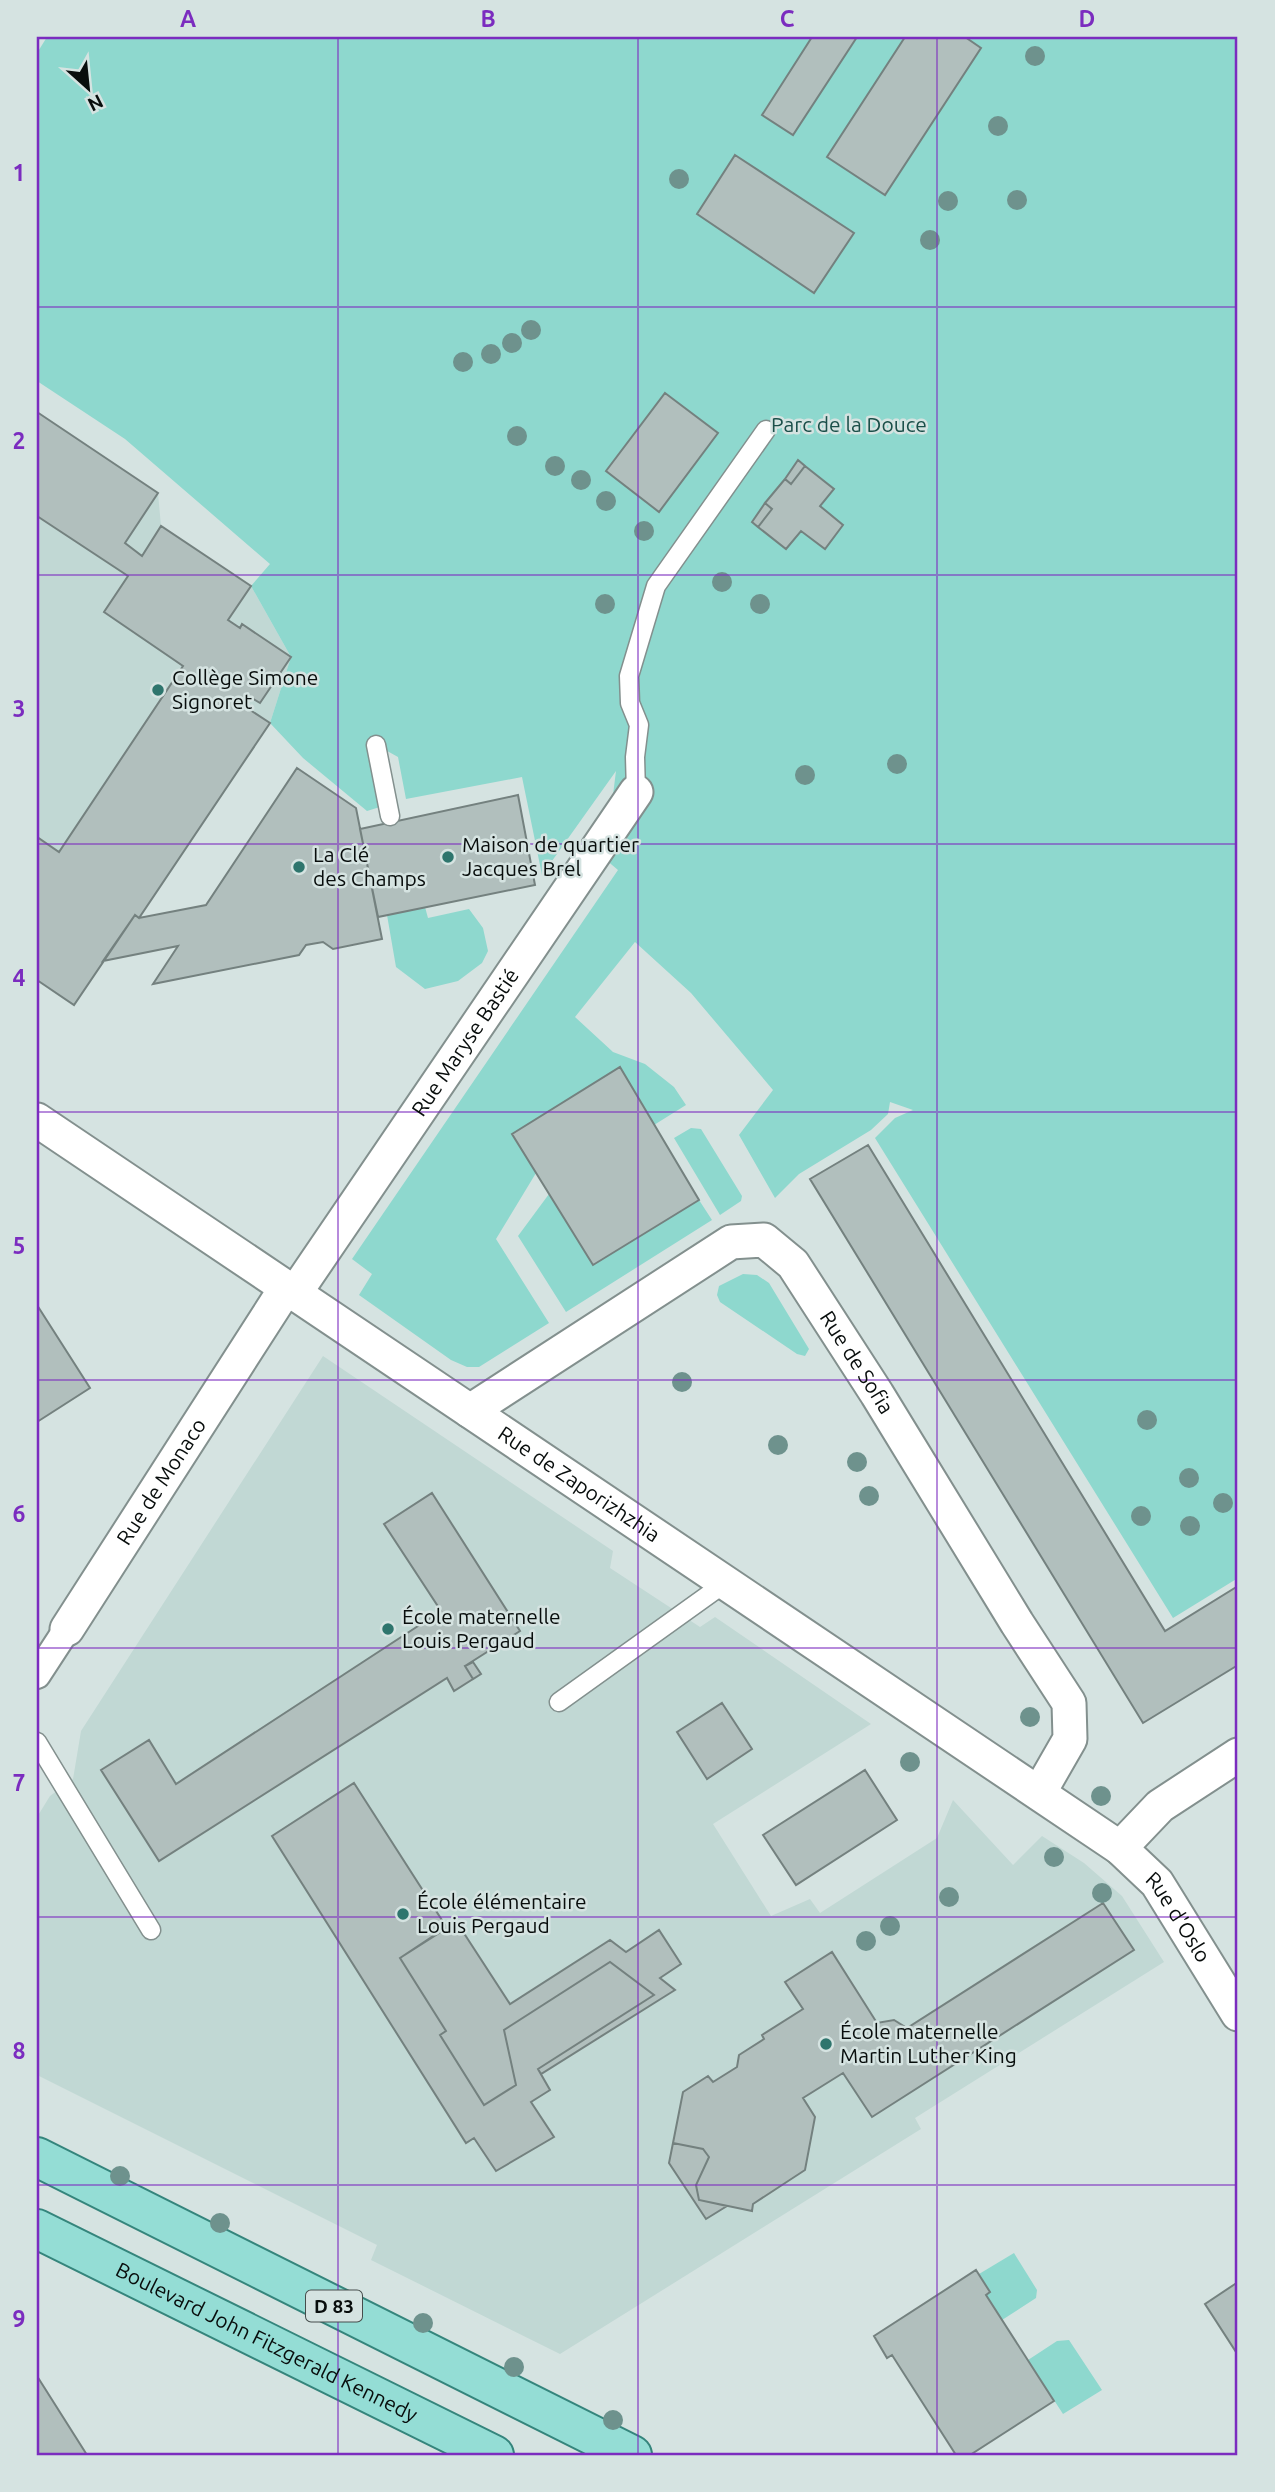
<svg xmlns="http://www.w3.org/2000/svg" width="1275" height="2492" viewBox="0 0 1275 2492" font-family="Ubuntu,sans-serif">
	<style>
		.built { fill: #c1d8d4 }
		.green { fill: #8ed8ce }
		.building { fill: #b1bfbd; stroke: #74817f; stroke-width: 2 }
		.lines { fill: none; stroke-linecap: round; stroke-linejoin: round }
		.service-casing { stroke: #83908e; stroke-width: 21 }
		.pedestrian-casing { stroke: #83908e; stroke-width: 30 }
		.minor-casing { stroke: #83908e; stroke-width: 37 }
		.primary-casing { stroke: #35857c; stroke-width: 42 }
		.service { stroke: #fff; stroke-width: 18 }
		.pedestrian { stroke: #fff; stroke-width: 26 }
		.minor { stroke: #fff; stroke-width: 33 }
		.primary { stroke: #94ddd5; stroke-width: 38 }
		.tree { fill: #6e928d }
		.grid { fill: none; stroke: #7b2cbf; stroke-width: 2; stroke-opacity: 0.55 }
		.poi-dot { fill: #2e756d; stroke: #d5e3e1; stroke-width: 2.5 }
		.labels { text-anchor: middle; stroke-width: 5; stroke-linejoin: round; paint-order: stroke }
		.shield { fill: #d5e3e1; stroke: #464d4c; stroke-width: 2 }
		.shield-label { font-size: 19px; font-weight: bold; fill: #080d0c }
		.park-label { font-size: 21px; fill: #1a4f49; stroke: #d5e3e1 }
		.poi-label { font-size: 21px; fill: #080d0c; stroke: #d5e3e1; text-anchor: start }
		.street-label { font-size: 21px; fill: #080d0c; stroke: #d5e3e1 }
		.neatline { fill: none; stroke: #7b2cbf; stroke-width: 2.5 }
		.grid-label { font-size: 23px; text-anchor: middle; font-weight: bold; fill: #7b2cbf }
	</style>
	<rect width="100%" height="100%" fill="#d5e3e1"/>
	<path class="built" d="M37,412l121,81 3,33 90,60 40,71 -21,66 -131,195 -4,-3 -61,90 -37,-25z
		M323,1356l290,195 -3,17 90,59 15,-10 156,107 -158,100 58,92 39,-17 10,14 117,-75 16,-38 60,65 29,-29 42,27 38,33 42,66 -249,156 6,11 -361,225 -189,-94 6,-15 -340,-170v-258l13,-21 23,-17 8,-48z"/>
	<path class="green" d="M47,37h1191v1541l-65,40 -298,-480 20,-20 18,-8 -23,-8 -2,12 -17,16 -72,44 -24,24 -36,-63 34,-45 -82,-97 -56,-51 -60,75 38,35 32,12 29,23 12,18 -32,20 -142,9 24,39 -40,66 53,84 -70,44h-12l-16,-7 -92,-65 13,-21 -20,-15 266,-389 -13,-11 11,-88 -74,104 -20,-98 -116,22 -8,-42 -27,-15 12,64 -16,5 -64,-53 -33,-35 21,-66 -40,-71 19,-22 -145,-125 -88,-58v-328z
		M425,907l3,11 41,-9 14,19 5,23 -6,12 -24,18 -33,8 -29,-22 -9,-52z
		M691,1128l10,1 41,67 -1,5 -21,14 -46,-77z
		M549,1194l44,71 106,-65 13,20 -146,92 -48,-76z
		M743,1274l14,1 12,8 40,66 -4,7 -8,-2 -77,-52 -3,-7 2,-9z
		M1014,2253l23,37 -1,8 -34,22 -16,-25 4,-4 -11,-17z
		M1069,2340l33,50 -39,24 -35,-54 29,-19z"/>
	<path class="building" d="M812,37h45l-64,98 -31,-20z
		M905,37h60l16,11 -96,147 -58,-38z
		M735,155l119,78 -40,60 -117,-79z
		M665,393l53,40 -59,79 -53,-41z
		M37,412l121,81 -33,50 17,13 19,-30 90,60 -23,34 12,8 2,-4 49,33 -31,46 -10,-6 -6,9 26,17 -131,195 -4,-3 -61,90 -37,-25v-143l22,15 124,-186 -79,-54 24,-36 -91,-60z
		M798,460l7,6 -14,18 -6,-5z
		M805,466l29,23 -14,17 23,19 -18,24 -24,-18 -15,18 -28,-22 14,-18 -7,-6 20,-24 6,5z
		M765,503l7,6 -14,18 -6,-5z
		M297,768l59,40 26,131 -49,10 -10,-7 -17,3 -7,10 -146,29 25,-38 -75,15 32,-46 4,3 67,-13z
		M518,795l17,90 -157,32 -18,-88z
		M620,1067l79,133 -106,65 -81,-131z
		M868,1145l297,486 73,-45v79l-95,58 -333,-544z
		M37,1305l53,83 -53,34z
		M432,1493l88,138 -55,35 8,13 -19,12 -7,-13 -288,183 -58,-91 48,-30 27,44 265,-173 -57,-87z
		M473,1662l8,12 -8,5 -8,-13z
		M722,1703l30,46 -45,30 -30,-47z
		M865,1770l32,50 -101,65 -33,-50z
		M354,1783l93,145 -47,30 46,73 -6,4 44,70 32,-20 -12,-55 106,-68 44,33 -116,74 12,21 -19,12 23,35 -58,34 -22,-33 -8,5 -194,-307z
		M1103,1903l31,47 -262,167 -29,-44 -40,25 12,19 -10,53 -52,34 -1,7 -53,-11 -3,-15 13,-28 -6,-8 -30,-6 10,-51 25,-16 5,6 24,-15 2,-12 25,-16 -2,-4 41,-26 -18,-27 47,-30 45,71 17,-3 13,8z
		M456,1921l54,83 100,-64 16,12 33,-22 22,34 -21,14 15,12 -134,84 -3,-5 116,-74 -44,-33 -106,68 12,55 -32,20 -44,-70 6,-4 -46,-73z
		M673,2143l30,6 6,8 -13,28 3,15 28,6 -21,13 -37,-56z
		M976,2270l14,22 -4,3 68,106 -84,54h-14l-64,-100 -5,3 -13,-22z
		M1238,2282v73l-33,-51z
		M37,2376l50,79h-50z"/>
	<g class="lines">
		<g class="service-casing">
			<path id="service" d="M376,745l14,71
				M636,792l-1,-35 4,-32 -9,-22 -1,-27 27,-90 110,-156
				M559,1702l166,-119
				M37,1742l114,188"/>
		</g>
		<g class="pedestrian-casing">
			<path id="pedestrian" d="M37,1675l30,-46"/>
		</g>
		<g class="minor-casing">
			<g id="minor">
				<path id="s1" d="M37,1120l1083,728 37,35 81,131"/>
				<path id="s2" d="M295,1293l341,-501"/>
				<path id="s3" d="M470,1411l261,-169 33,-2 29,24 84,130 140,229 52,80 1,36 -31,54"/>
				<path id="s4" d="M67,1629l219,-341"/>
				<path d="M1120,1848l40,-42 78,-51"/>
			</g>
		</g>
		<g class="primary-casing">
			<g id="primary">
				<path d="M37,2157l595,298"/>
				<path id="s5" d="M37,2229l457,226"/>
			</g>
		</g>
		<use href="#service" class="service"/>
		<use href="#pedestrian" class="pedestrian"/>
		<use href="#minor" class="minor"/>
		<use href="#primary" class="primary"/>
	</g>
	<g class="tree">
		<circle cx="1035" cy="56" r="10"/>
		<circle cx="998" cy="126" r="10"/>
		<circle cx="679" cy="179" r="10"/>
		<circle cx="1017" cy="200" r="10"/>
		<circle cx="948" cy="201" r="10"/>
		<circle cx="930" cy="240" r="10"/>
		<circle cx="531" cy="330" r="10"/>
		<circle cx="512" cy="343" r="10"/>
		<circle cx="491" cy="354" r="10"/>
		<circle cx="463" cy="362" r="10"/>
		<circle cx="517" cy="436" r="10"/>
		<circle cx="555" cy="466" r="10"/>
		<circle cx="581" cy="480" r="10"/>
		<circle cx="606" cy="501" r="10"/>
		<circle cx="644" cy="531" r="10"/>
		<circle cx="722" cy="582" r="10"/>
		<circle cx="605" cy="604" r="10"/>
		<circle cx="760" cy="604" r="10"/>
		<circle cx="897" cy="764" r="10"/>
		<circle cx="805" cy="775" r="10"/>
		<circle cx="682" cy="1382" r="10"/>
		<circle cx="1147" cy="1420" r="10"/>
		<circle cx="778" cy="1445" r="10"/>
		<circle cx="857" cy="1462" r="10"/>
		<circle cx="1189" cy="1478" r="10"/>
		<circle cx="869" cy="1496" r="10"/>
		<circle cx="1223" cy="1503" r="10"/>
		<circle cx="1141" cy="1516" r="10"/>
		<circle cx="1190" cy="1526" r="10"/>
		<circle cx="1030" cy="1717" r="10"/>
		<circle cx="910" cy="1762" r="10"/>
		<circle cx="1101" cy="1796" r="10"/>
		<circle cx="1054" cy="1857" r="10"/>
		<circle cx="1102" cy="1893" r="10"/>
		<circle cx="949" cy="1897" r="10"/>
		<circle cx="890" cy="1926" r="10"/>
		<circle cx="866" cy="1941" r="10"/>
		<circle cx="120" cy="2176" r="10"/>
		<circle cx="220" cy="2223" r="10"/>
		<circle cx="423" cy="2323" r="10"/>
		<circle cx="514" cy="2367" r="10"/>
		<circle cx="613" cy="2420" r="10"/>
	</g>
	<path class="grid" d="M338,37v2418M638,37v2418M937,37v2418M37,307h1201M37,575h1201M37,844h1201M37,1112h1201M37,1380h1201M37,1648h1201M37,1917h1201M37,2185h1201"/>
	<g class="poi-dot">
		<circle cx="158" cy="690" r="7"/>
		<circle cx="448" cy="857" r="7"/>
		<circle cx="299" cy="867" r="7"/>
		<circle cx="388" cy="1629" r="7"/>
		<circle cx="403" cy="1914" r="7"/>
		<circle cx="826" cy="2044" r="7"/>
	</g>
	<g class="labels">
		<rect class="shield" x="306" y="2290.5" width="56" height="31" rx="5"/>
		<g class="shield-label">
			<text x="334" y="2313">D 83</text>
		</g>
		<g class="park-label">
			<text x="849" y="432">Parc de la Douce</text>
		</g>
		<g class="poi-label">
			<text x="172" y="685">Collège Simone<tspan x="172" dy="24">Signoret</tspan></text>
			<text x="462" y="852">Maison de quartier<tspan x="462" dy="24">Jacques Brel</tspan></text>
			<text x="313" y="862">La Clé<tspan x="313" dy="24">des Champs</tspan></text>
			<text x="402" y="1624">École maternelle<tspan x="402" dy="24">Louis Pergaud</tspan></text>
			<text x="417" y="1909">École élémentaire<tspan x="417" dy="24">Louis Pergaud</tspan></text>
			<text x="840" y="2039">École maternelle<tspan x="840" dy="24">Martin Luther King</tspan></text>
		</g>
		<g class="street-label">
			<text dy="7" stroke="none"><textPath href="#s2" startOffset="303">Rue Maryse Bastié</textPath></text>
			<text dy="7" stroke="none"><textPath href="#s3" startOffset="499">Rue de Sofia</textPath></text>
			<text dy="7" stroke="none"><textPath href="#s4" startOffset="175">Rue de Monaco</textPath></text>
			<text dy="7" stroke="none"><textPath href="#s1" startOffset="653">Rue de Zaporizhzhia</textPath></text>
			<text dy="7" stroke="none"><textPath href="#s1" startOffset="1396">Rue d'Oslo</textPath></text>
			<text dy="7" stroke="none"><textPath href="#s5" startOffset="256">Boulevard John Fitzgerald Kennedy</textPath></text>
		</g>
	</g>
	<rect width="1275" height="2492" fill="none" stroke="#d5e3e1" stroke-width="77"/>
	<g transform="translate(88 88) rotate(153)" stroke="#d5e3e1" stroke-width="5" paint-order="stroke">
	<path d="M0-5L12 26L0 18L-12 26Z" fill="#080d0c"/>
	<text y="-10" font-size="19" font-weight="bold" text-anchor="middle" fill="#080d0c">N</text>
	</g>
	<rect x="38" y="38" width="1198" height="2416" class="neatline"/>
	<g class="grid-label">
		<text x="188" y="27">A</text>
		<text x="488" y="27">B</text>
		<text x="787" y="27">C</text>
		<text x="1087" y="27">D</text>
		<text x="19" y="181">1</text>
		<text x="19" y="449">2</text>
		<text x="19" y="717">3</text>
		<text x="19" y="986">4</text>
		<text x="19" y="1254">5</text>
		<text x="19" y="1522">6</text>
		<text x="19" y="1791">7</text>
		<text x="19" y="2059">8</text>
		<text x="19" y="2327">9</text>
	</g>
</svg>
